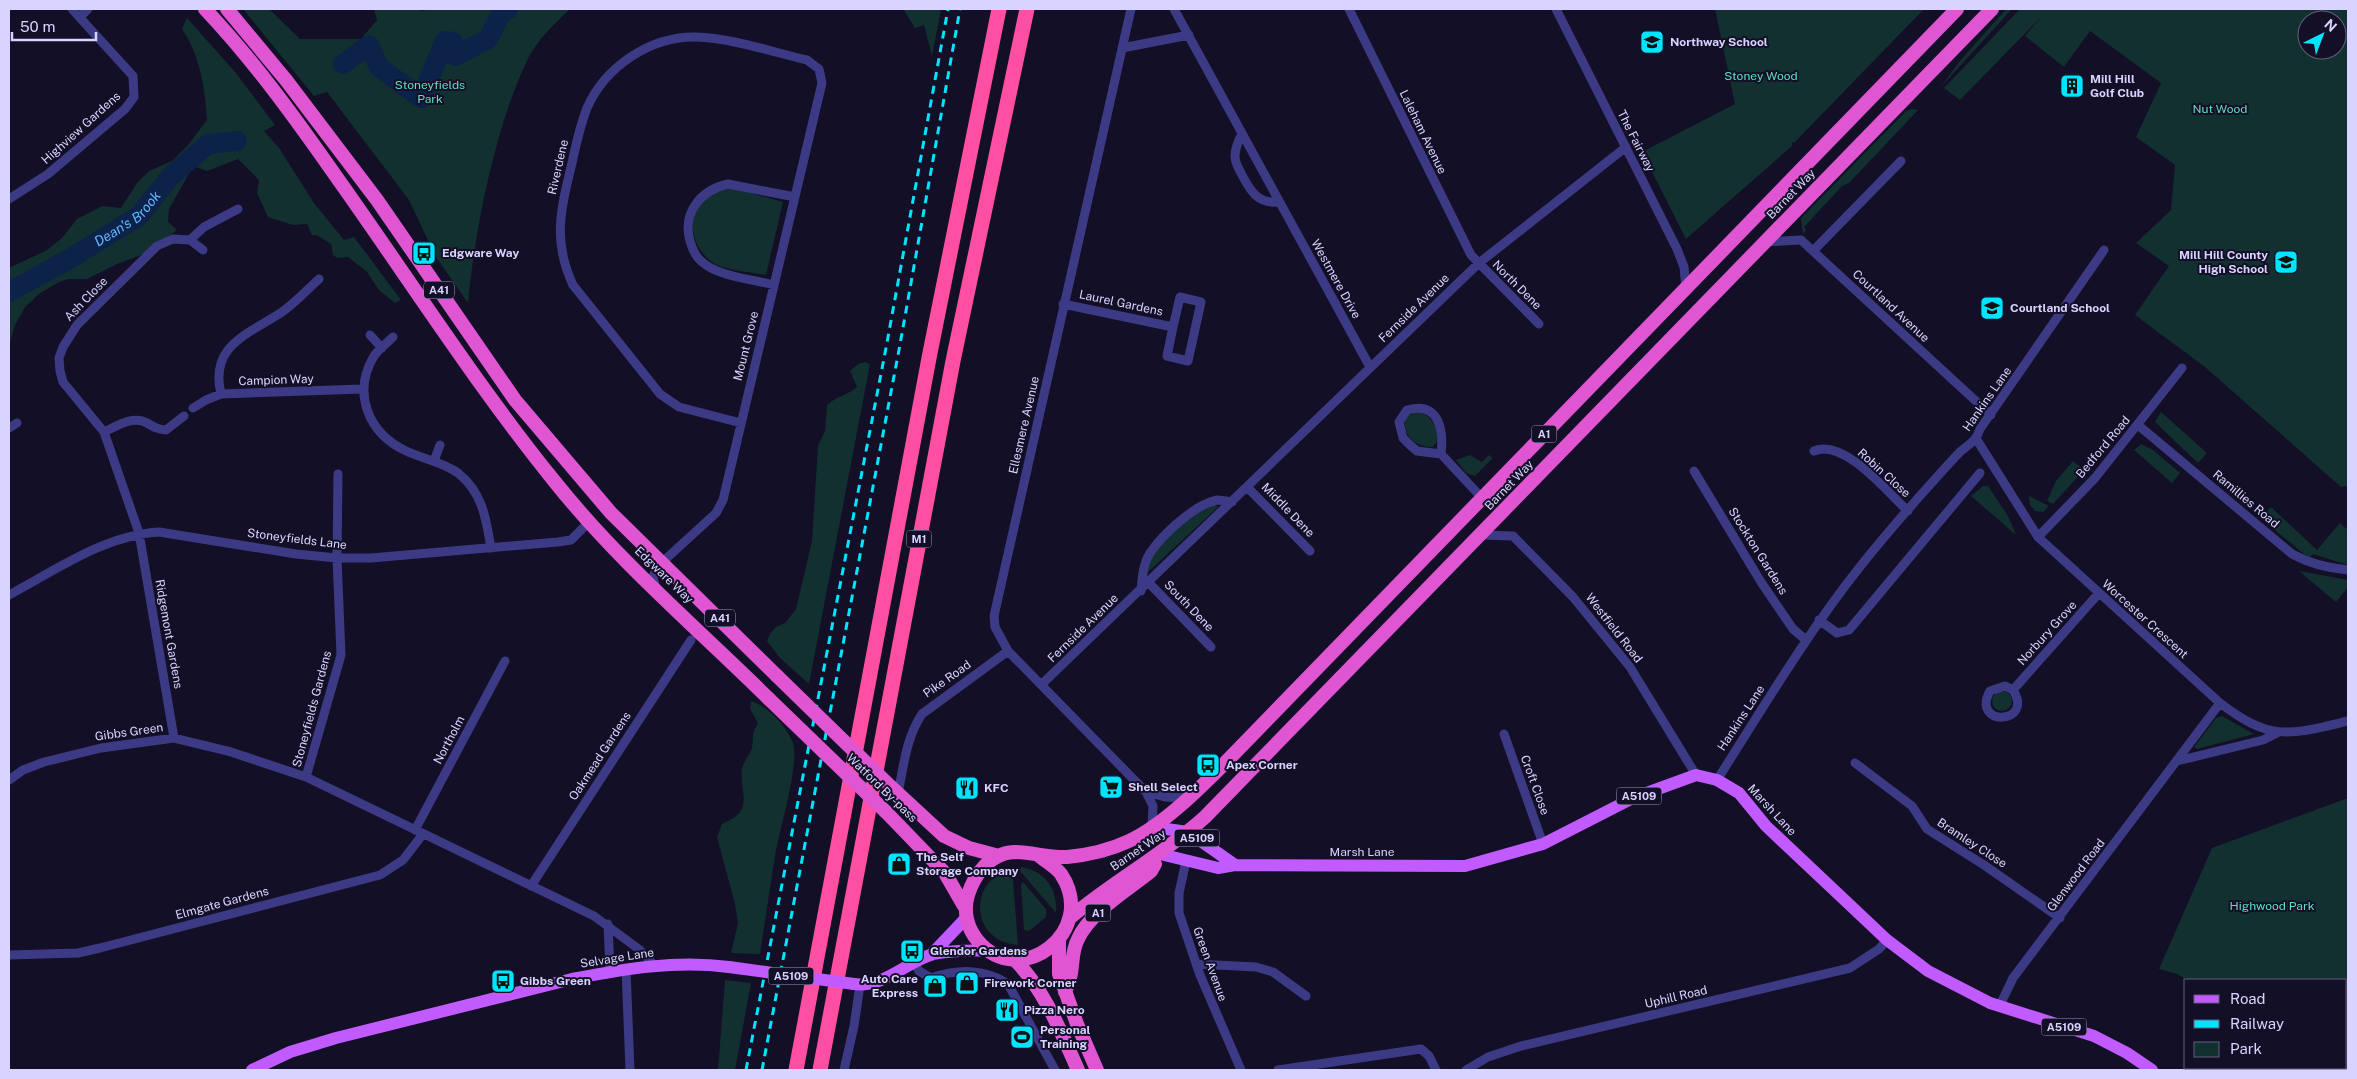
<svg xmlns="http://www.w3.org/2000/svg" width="2357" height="1079" viewBox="0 0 2357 1079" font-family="'Public Sans',sans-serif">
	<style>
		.green { fill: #12302f; fill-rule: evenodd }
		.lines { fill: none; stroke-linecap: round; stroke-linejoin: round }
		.river { stroke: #0c2248; stroke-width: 20 }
		.minor { stroke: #3d3a85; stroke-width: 9 }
		.primary { stroke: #c25bff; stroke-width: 12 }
		.trunk { stroke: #e055d1; stroke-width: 14 }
		.motorway { stroke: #ff4fa3; stroke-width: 15 }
		.rail { stroke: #00e5ff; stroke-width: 3; stroke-dasharray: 8 6; stroke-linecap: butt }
		.primary-bridge { stroke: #c25bff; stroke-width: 12 }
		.trunk-bridge { stroke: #e055d1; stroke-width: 14 }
		.labels { text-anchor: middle; stroke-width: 4; stroke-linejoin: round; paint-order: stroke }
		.shield { fill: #130f26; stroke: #9e99be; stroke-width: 1 }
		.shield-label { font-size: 11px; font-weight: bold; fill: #d9d4ff }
		.poi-label { font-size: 12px; font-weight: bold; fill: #d9d4ff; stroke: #130f26; text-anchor: start }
		.park-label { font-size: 12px; fill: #5fe0c0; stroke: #130f26 }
		.street-label { font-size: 12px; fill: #d9d4ff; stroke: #130f26 }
		.water-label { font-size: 14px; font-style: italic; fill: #62b6ff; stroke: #130f26 }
	</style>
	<rect width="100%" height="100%" fill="#130f26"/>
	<path class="green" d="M243,9h26l31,30h61l16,-19 -3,-11h45l2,2 11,-2h138c-17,16 -36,34 -45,56 -31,68 -50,164 -57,238l-32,-46 -27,-57 -82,-108 -13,4z
		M903,9h38l-9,47 -8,-31 -9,3z
		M1715,9h209l-130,134 -2,-1v4l-106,93 -44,-87 93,-48z
		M2006,9h6l-72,79 19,-26z
		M2020,9h328v477l-7,1 -136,-120 -70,-52 34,-49 -33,-23 35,-33 4,-45 -39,-28 25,-54 -71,-52 -26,36 -39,-31 16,-19 -81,83 -16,-12zM2307,20h30v30h-30z
		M187,18l49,55 39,52 -11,6 15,17 35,55 30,37 10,-3 47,63 -6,3 -16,-13 -12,-18 -19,-15 -11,1 -4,-3 -2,-11 -14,-9h-5l-5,-11 -14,1 -25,-8 -11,-24 2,-13 -21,-21 -31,12 -11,-4 -5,3 -22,39 -1,13 9,8 -13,10 -7,1 -13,13 -27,10 -30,15h-19l-11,4 -18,11 -14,13 -10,18 -6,20v-77l38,-18 15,-12 15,-19 25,-13 19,2 16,-25 12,-12 23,-10 16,-16 19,-25c-2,-32 -7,-65 -25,-91z
		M1912,109l6,1 -69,73 -7,3 -38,41 2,3 -3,4 -2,-15 2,-3 103,-105z
		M731,187l52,15 -17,73c-15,-3 -35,-4 -49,-10 -24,-12 -35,-49 -11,-68 8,-5 17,-8 25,-10z
		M865,362l5,2 -61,320 -29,-26 -13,-17 3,-7 6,-7 9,-4 11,-14 16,-68 6,-95 7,-15 2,-26c9,-9 20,-9 30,-18l-7,-16 8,-7z
		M1415,412c16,1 21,13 24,27l-6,8c-16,1 -30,-11 -28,-27l5,-6z
		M2161,412l46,41 -9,10 -43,-41z
		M2141,444l12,6 27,23 -8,10 -38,-33z
		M1470,455l12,7 7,-7 4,3 -18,18 -9,-3 -10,-13z
		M2073,461l11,9 -31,34 -6,-3 9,-20z
		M1983,486h5l20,30 8,19 -45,-39z
		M2029,496l20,10 -6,6 -8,-1 -5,-6z
		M1214,504l4,3 -72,67c2,-6 3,-14 6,-19 10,-18 44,-43 62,-51z
		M2271,507l46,43 23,-27 8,7v35l-35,-11 -4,4 -49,-40z
		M2299,571l49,9v7l-12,15z
		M1992 701a10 10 0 1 1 20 0a10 10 0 1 1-20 0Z
		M751,701c18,6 35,25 42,42 7,19 -14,89 -18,113 -5,32 -10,65 -15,98l-29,-1 7,-30 -3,-19 -18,-67 5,-13c34,-14 17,-30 20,-55 1,-7 8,-14 10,-21 2,-12 -1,-14 6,-25l-8,-14z
		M2222,716l32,18 -57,15 -3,-2 22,-29z
		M2348,798v272l-12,-2h10v-88h-158l-11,-6 -18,-5 53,-121z
		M1021,867c24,4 37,22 35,46l-36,-42z
		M1012,868l6,77c-48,-3 -51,-65 -6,-77z
		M1023,882l23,27v8l-17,14 -5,-1 -3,-45z
		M725,980l26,3 -16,87h-17z"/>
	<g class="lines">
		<g class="river">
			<path d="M343,64l26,-19 10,22 42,31 24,-57 8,1 2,14 33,-17 14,-27 6,-3"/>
			<path id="s1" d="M9,292l57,-31 73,-45 31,-39 38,-33 29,-3"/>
		</g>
		<path class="minor" d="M1131,9l-137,607 1,11 13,24 138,141 7,14 -1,21
			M1174,9l196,358
			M1349,9l122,246 68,69
			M1556,9l121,240 7,18 2,21
			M80,17l8,-8
			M1122,48l67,-13
			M1242,134c-4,7 -7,15 -7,23 0,6 4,12 7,18 9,17 16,29 37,27
			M9,199l39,-25 77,-65 9,-12 -1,-21 -61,-67
			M190,240l13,10
			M1765,242l36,-2 190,175
			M1813,251l88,-90
			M774,285c-22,-6 -56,-8 -73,-24 -6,-5 -9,-13 -11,-20 -8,-29 11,-51 38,-57l67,13
			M1063,304l110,23 7,-30 21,5 -13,59 -21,-5 6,-29
			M370,335l12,13
			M393,337c-6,6 -14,12 -19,19 -22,37 -6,77 32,95 17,8 37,11 52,22 25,20 28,46 33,75
			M221,394c-12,-49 28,-60 61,-82 13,-9 25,-22 37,-33
			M193,408l13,-8 15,-6 141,-5
			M2138,425l154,129c18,10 35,14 56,16
			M9,428l8,-5
			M104,432c13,-6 29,-17 43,-9 7,4 10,6 19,7l18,-14
			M1977,440l61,97 182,166c51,39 69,32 128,18
			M1814,451c30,-13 73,41 94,60
			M1441,454c3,-24 -2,-53 -34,-44l-8,12 4,16 7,7 7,6 24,3 41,44
			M434,461l6,-16
			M1694,471l67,111 32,47 13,11
			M1247,487l63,64
			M1481,535l32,1 60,61 57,70 66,108
			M2038,537l57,-59 87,-110
			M1149,583l62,64
			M656,589l-3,-12 4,-10 59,-54 7,-13 99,-417 -3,-14 -12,-9c-35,-8 -75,-22 -111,-23 -46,-1 -91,30 -109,71 -7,18 -11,36 -15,55 -11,46 -20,77 1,122l87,109 19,13 62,16
			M1141,591c1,-13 2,-27 9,-38 13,-19 44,-48 67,-53 5,0 10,1 15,2
			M9,595c47,-25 96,-60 150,-63l137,22 41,4h34l187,-16 13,-2 18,-18
			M1819,620l18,13 12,-3 131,-157
			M1042,684l437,-421 147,-116
			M2013,690l-8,-4 -15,5c-20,36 45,34 23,-1l86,-97
			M1504,734l39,110
			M174,738l-35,-205 -35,-101 -41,-50 -3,-11 -1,-13 4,-11 14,-22 80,-79 16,-7 17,1 14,-13 34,-18
			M2177,761l86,-21 14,-7
			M1855,763l57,43 15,23 57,36 76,53
			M306,777l35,-122 -4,-97 1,-84
			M9,780l14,-10 21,-8 57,-14 73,-10 54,13 78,26 288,139 46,34 15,16
			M1717,780c46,-72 89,-145 142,-212 30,-38 64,-76 97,-112 10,-12 19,-11 24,-27l124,-179
			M1146,792l19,5 23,1
			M898,793c6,-28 8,-55 24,-79l86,-63
			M415,830l90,-169
			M1186,861l-7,32v20l21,62 41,95
			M531,886l160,-246
			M608,924l2,47
			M9,955l69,-2 22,-5 280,-73 23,-15 20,-26
			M914,963l5,8 12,7c25,-9 54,-10 77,6l47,86
			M1196,964l60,3 17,5 33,24
			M626,969l4,101
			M1999,1007l14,-29 207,-275
			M844,1070l10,-44 6,-41
			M1278,1070l143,-21 8,7 7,14
			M1466,1070l22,-13 33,-11 329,-78 29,-19 8,-9"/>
		<path class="primary" d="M1152,827l36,5 47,33
			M1160,854l58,14 17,-3 230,1 78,-22 90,-46 63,-23 21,5 22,13 27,33 121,114 41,31 62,32 104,33 33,17 25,17
			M931,955l36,-38
			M854,984c28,4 50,-20 76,-29 15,-5 42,-4 59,-5
			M252,1070l38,-18 46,-14 236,-59c52,-10 103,-19 157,-12"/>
		<path class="trunk" d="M205,9c51,54 93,113 135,173 71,100 138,205 215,300 63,79 142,146 214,217
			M227,9l59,71 91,120 138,200 96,113 166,163
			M891,787l53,49 25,12 30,8
			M886,812l59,61 19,33
			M1038,855c7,6 18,12 23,19 38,57 -41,117 -83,67 -11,-13 -15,-30 -10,-46 6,-20 22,-42 46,-43 18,0 35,6 53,5 21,-2 43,-7 62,-16 33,-15 71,-53 96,-78l732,-754
			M1071,917c43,-36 92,-62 134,-100l787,-808
			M1059,940v34l18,50 20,46
			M1014,959c30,30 47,73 64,111
			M1065,992c2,-6 5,-13 6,-19 2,-11 1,-23 7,-34 12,-27 51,-50 73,-68l4,-7"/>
		<path class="motorway" d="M796,1070l133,-712 70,-349
			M820,1070l133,-709 74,-352"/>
		<path class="rail" d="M746,1070l140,-722 62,-339
			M762,1070l137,-720 61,-341"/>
		<path class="primary-bridge" d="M729,967l125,17"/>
		<path class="trunk-bridge" d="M777,676l114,111
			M769,699l117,113"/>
	</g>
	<defs>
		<g id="school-square" transform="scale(1.25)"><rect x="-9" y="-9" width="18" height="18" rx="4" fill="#00e5ff" stroke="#130f26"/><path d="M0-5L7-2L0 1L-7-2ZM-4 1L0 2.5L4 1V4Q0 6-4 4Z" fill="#111"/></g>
		<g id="building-square" transform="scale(1.25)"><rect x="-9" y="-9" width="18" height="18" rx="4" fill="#00e5ff" stroke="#130f26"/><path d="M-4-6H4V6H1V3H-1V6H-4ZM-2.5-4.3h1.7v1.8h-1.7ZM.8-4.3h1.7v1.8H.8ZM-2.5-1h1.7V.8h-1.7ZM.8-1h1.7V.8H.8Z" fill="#111"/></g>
		<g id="bus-square" transform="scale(1.25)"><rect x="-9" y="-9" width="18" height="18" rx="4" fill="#00e5ff" stroke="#130f26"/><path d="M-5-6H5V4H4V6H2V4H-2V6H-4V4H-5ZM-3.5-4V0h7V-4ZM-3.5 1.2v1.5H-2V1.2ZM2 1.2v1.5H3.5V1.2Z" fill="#111"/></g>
		<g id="supermarket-square" transform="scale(1.25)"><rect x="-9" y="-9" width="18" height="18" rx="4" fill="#00e5ff" stroke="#130f26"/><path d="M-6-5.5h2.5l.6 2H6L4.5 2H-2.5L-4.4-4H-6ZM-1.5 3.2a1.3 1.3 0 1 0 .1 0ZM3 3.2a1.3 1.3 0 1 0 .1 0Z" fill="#111"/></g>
		<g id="restaurant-square" transform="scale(1.25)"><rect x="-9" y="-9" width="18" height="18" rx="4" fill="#00e5ff" stroke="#130f26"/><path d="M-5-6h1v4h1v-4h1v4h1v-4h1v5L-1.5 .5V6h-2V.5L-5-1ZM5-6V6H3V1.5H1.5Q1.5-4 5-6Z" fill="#111"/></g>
		<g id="shop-square" transform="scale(1.25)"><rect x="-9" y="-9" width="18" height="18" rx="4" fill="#00e5ff" stroke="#130f26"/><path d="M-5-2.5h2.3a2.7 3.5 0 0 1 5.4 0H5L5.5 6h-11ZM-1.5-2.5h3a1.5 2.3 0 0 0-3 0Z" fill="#111"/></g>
		<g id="stadium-square" transform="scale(1.25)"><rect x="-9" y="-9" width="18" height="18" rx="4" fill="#00e5ff" stroke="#130f26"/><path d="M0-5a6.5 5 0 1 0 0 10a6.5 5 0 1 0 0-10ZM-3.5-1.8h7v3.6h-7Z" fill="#111"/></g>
	</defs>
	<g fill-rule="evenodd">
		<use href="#school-square" x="1652" y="42"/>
		<use href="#building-square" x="2072" y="86"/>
		<use href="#bus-square" x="424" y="253"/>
		<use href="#school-square" x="2286" y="262"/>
		<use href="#school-square" x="1992" y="308"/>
		<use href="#bus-square" x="1208" y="765"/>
		<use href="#supermarket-square" x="1111" y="787"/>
		<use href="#restaurant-square" x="967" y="788"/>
		<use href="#shop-square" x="899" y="864"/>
		<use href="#bus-square" x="912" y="951"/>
		<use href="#bus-square" x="503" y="981"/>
		<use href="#shop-square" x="967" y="983"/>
		<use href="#shop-square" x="935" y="986"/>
		<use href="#restaurant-square" x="1007" y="1010"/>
		<use href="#stadium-square" x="1022" y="1037"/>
	</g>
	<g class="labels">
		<g class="shield">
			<rect x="424" y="281.5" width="30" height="17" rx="4"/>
			<rect x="1531.5" y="425.5" width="25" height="17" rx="4"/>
			<rect x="906.5" y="530.5" width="25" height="17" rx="4"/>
			<rect x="705" y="609.5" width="30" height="17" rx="4"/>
			<rect x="1616.5" y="787.5" width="45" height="17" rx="4"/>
			<rect x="1174.5" y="829.5" width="45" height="17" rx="4"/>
			<rect x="1085.5" y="904.5" width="25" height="17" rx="4"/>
			<rect x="768.5" y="967.5" width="45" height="17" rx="4"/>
			<rect x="2041.5" y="1018.5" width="45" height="17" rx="4"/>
		</g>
		<g class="shield-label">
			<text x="439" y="294">A41</text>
			<text x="1544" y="438">A1</text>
			<text x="919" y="543">M1</text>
			<text x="720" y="622">A41</text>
			<text x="1639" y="800">A5109</text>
			<text x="1197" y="842">A5109</text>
			<text x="1098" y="917">A1</text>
			<text x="791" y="980">A5109</text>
			<text x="2064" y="1031">A5109</text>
		</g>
		<g class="poi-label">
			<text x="1670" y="46">Northway School</text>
			<text x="2090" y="83">Mill Hill<tspan x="2090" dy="14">Golf Club</tspan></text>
			<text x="442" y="257">Edgware Way</text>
			<text x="2268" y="259" text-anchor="end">Mill Hill County<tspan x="2268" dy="14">High School</tspan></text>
			<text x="2010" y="312">Courtland School</text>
			<text x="1226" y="769">Apex Corner</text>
			<text x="1128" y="791">Shell Select</text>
			<text x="984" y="792">KFC</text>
			<text x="916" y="861">The Self<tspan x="916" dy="14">Storage Company</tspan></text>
			<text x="930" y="955">Glendor Gardens</text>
			<text x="918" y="983" text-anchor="end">Auto Care<tspan x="918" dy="14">Express</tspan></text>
			<text x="520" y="985">Gibbs Green</text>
			<text x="984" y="987">Firework Corner</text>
			<text x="1024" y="1014">Pizza Nero</text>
			<text x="1040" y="1034">Personal<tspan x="1040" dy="14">Training</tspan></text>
		</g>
		<g class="park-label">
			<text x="1761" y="80">Stoney Wood</text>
			<text x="430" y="89">Stoneyfields<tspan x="430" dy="14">Park</tspan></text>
			<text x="2220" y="113">Nut Wood</text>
			<text x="2272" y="910">Highwood Park</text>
		</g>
		<g class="street-label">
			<text transform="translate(81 128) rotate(-42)" y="4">Highview Gardens</text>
			<text transform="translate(1423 132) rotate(64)" y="4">Laleham Avenue</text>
			<text transform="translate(1636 141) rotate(63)" y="4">The Fairway</text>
			<text transform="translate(558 167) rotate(-77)" y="4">Riverdene</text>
			<text transform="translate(1791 194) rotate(-46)" y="4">Barnet Way</text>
			<text transform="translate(1336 279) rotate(61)" y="4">Westmere Drive</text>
			<text transform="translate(1517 285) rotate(45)" y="4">North Dene</text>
			<text transform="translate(86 299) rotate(-46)" y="4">Ash Close</text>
			<text transform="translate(1121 303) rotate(12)" y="4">Laurel Gardens</text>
			<text transform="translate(1891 306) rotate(43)" y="4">Courtland Avenue</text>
			<text transform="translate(1414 308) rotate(-44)" y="4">Fernside Avenue</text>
			<text transform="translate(746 346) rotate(-76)" y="4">Mount Grove</text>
			<text transform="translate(276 380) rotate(-2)" y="4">Campion Way</text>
			<text transform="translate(1987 399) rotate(-55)" y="4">Hankins Lane</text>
			<text transform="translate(1024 425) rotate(-77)" y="4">Ellesmere Avenue</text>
			<text transform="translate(2103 447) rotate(-50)" y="4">Bedford Road</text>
			<text transform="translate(1884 473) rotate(42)" y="4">Robin Close</text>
			<text transform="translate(1509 485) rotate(-46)" y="4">Barnet Way</text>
			<text transform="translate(2246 499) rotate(40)" y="4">Ramillies Road</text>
			<text transform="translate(1288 510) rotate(46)" y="4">Middle Dene</text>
			<text transform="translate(297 539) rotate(7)" y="4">Stoneyfields Lane</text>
			<text transform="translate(1758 551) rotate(58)" y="4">Stockton Gardens</text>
			<text transform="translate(664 575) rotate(44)" y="4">Edgware Way</text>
			<text transform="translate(1189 606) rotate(46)" y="4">South Dene</text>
			<text transform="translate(2145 619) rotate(42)" y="4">Worcester Crescent</text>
			<text transform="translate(1083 628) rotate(-44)" y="4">Fernside Avenue</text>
			<text transform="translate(1614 628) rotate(52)" y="4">Westfield Road</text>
			<text transform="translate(2047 633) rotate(-48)" y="4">Norbury Grove</text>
			<text transform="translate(169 634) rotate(80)" y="4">Ridgemont Gardens</text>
			<text transform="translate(947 679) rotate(-35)" y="4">Pike Road</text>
			<text transform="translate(312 709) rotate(-75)" y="4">Stoneyfields Gardens</text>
			<text transform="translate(1741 718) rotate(-57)" y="4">Hankins Lane</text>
			<text transform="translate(129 732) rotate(-8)" y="4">Gibbs Green</text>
			<text transform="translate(449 740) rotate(-62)" y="4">Northolm</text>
			<text transform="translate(600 756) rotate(-57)" y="4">Oakmead Gardens</text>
			<text transform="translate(1535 785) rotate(70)" y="4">Croft Close</text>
			<text transform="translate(882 788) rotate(44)" y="4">Watford By-pass</text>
			<text transform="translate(1772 810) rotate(47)" y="4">Marsh Lane</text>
			<text transform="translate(1972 843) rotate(33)" y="4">Bramley Close</text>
			<text transform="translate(1138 850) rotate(-34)" y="4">Barnet Way</text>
			<text x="1362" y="856">Marsh Lane</text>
			<text transform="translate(2076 875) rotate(-53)" y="4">Glenwood Road</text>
			<text transform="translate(222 903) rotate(-15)" y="4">Elmgate Gardens</text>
			<text transform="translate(617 958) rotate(-9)" y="4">Selvage Lane</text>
			<text transform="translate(1210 964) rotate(70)" y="4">Green Avenue</text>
			<text transform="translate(1676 997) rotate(-13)" y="4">Uphill Road</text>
		</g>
		<g class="water-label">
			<text dy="5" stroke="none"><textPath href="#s1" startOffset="140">Dean's Brook</textPath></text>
		</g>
	</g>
	<rect width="2357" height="1079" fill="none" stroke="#d9d4ff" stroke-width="20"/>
	<rect x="2184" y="979" width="162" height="90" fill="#130f26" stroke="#625e7d"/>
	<rect x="2194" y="995" width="25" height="8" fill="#c25bff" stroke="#625e7d"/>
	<text x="2230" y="1004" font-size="15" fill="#d9d4ff">Road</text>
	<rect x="2194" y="1020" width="25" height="8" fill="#00e5ff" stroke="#625e7d"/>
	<text x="2230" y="1029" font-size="15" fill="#d9d4ff">Railway</text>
	<rect x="2194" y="1042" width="25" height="15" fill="#12302f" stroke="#625e7d"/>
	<text x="2230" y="1054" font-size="15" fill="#d9d4ff">Park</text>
	<g transform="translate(2322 35) rotate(42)"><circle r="24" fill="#130f26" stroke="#625e7d"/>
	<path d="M0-4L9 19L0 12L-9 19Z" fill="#00e5ff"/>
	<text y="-8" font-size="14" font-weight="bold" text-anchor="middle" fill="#d9d4ff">N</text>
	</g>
	<path d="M12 32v8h84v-8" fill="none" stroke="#d9d4ff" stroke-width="2.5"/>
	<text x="20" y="32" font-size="15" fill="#d9d4ff" stroke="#130f26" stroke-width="4" paint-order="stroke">50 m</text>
</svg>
